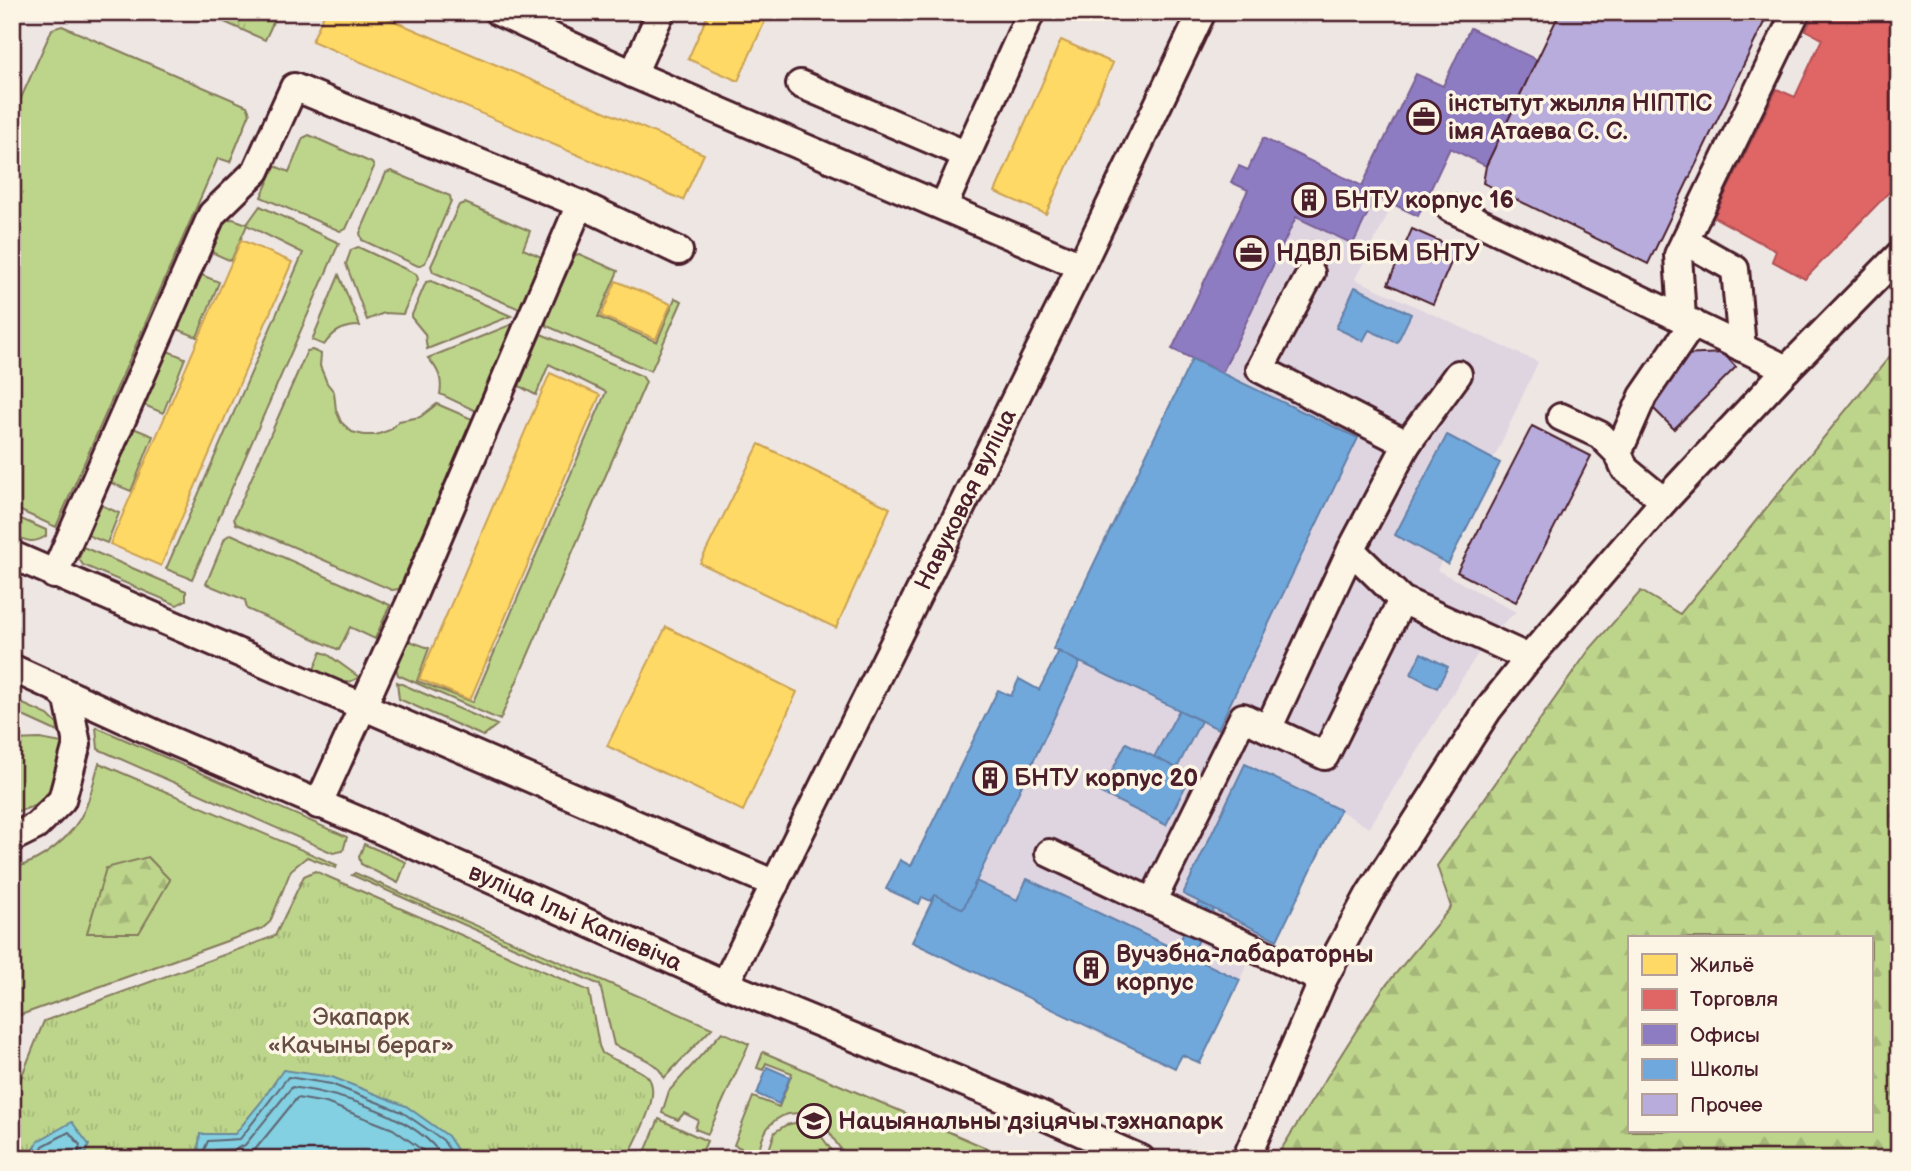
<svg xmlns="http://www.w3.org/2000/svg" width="1911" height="1171" viewBox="0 0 1911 1171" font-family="'Balsamiq Sans',sans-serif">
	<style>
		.built { fill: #ded5e1 }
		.grass { fill: #bdd58b; stroke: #847a5b; stroke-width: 2 }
		.forest { fill: url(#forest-firs); stroke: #847a5b; stroke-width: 2; fill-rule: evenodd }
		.park { fill: url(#park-tufts); stroke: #847a5b; stroke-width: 2 }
		.water { fill: #82d0e1; stroke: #6c8998; stroke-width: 2 }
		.homes { fill: #ffd966; stroke: #c9a154; stroke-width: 2 }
		.shops { fill: #e06666; stroke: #b35154; stroke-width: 2 }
		.offices { fill: #8e7cc3; stroke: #7a6095; stroke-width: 2 }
		.schools { fill: #6fa8dc; stroke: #647fa7; stroke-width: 2 }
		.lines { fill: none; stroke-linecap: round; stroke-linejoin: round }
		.shore { stroke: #606674; stroke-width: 2 }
		.building { fill: #b8acdc; stroke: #4a1f2b; stroke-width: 2 }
		.minor-casing { stroke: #4a1f2b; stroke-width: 32 }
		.minor { stroke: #fcf5e5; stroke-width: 26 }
		.labels { text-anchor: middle; stroke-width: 7; stroke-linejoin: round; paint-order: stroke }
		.poi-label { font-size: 24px; font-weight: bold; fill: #4a1f2b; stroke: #fcf5e5; text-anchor: start }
		.street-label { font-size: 24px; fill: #4a1f2b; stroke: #fcf5e5 }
		.park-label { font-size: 24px; fill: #674c43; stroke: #fcf5e5 }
	</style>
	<defs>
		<pattern id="forest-firs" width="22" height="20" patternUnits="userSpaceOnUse" patternTransform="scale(1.75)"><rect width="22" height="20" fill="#bdd58b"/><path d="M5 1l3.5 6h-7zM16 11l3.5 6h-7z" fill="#a4b678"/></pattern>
		<pattern id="park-tufts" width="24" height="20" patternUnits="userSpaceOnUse" patternTransform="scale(1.75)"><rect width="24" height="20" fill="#bdd58b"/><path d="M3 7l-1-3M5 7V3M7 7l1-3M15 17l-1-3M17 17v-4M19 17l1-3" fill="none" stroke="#a4b678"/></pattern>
	</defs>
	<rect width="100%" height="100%" fill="#eee6e3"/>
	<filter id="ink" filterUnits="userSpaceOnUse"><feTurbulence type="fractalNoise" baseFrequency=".0143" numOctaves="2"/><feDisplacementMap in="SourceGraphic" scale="14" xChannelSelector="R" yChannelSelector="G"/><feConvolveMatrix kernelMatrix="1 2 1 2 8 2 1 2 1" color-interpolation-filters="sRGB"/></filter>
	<g filter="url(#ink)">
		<path class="built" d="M1263,138l99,48 31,18 -38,75 183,83 -41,90 -60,118 79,42 -28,25 -119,191 -30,-18 -77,123 -62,130 -18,-8 -7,13 -263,-126 19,-41 -9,-4 -3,7 -33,-15 14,-29 12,5 86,-175 13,6 8,-17 20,10 20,-37 -6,-3 139,-290 -20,-10 76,-159 -17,-8 8,-16 9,4z"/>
		<path class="grass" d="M62,26l185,80 3,7 -20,49 -12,-4 -162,369 -44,-20v-389l40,-89z
			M309,135l63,28 2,4 -28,62 -6,2 -79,-34 14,-31 14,6 14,-34z
			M391,171l59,25 1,5 -26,62 -7,3 -56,-26 -2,-7 26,-60z
			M465,203l65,28 -7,18 21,9 -22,52 -89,-38 -2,-6 28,-61z
			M260,206l79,37 -147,336 -26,-10 137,-316 -56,-28 -16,36 -22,-10 13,-31 11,-1 14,5z
			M358,247l58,27 2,5 -15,35 -19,-1 -17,7 -21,-56 5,-14z
			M579,254l39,17 -20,46 59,25 18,-44 7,3 -31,70 -104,-45 -2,-6 30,-65z
			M199,274l20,8 -22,55 -20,-8z
			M339,275l21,51c-17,0 -26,5 -36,19l-12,-5z
			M431,281l80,35 -84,33 -2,-15 -14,-17 15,-35z
			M515,323l-37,89 -38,-18c3,-15 -2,-25 -12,-36z
			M541,334l101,42 4,6 -146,338 -102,-45 -2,-7 11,-28 22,8 -12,33 56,21 133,-310 -57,-28 -13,31 -17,-9z
			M165,350l20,8 -22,55 -19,-8z
			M312,350l9,4 -1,12 7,17 7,9 2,18 5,12 11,10 12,3h12l14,-5 9,-9 21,-4 17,-13 35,15 -73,170 -7,1c-52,-22 -103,-47 -156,-66l-2,-6 73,-167z
			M133,428l20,8 -22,55 -20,-8z
			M99,504l20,9 -12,30 -20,-8z
			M12,515l34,15v6c-13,9 -22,4 -34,-2z
			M231,534l159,71 -15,34 -25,-12 -11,23 -92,-41 -2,-9 -39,-16 19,-46z
			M83,547l103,44v9l-9,5 -94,-40 -4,-6z
			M321,652l6,2 32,23c-16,12 -31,2 -46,-5z
			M397,682l100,43 -14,11 -84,-37z
			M12,699l36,16 9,9 1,8 -46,-21z
			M96,727l251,110 -4,14 -10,2 -235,-104z
			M40,739l22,4c-1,36 -11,64 -50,69v-72z
			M99,763l238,102 -1,3 -29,-11 -16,13 -21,52 -7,6 -251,90v-150c29,-5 60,-31 72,-57 7,-14 10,-32 15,-48z
			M364,844l42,18 -8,21 -37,-19 -2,-7z
			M355,873l357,155 -48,50c-6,-18 -34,-25 -50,-33l-14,-60 -248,-110z
			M722,1032l27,12 -41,90 -13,-5 3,-9 -14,-7 -6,7 -16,-7 7,-22z
			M763,1052l249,107h-143c-8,-2 -19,-2 -26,-8 -7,-6 -10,-15 -16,-22 -16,-18 -40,-22 -57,-4 -7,7 -10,21 -13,30l-23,-10 19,-48 26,10 13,-34 -26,-10 -3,7 -6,-2z
			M659,1119l48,22 -8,18h-57z
			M799,1122l17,7 22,30h-72l9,-27 11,-7z"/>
		<path class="forest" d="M1899,345v814h-624l107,-169 69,-83 -14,-41 152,-216 52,-59 39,23zM1629,938h242v193h-242z
			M148,857l22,23 -31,53h-52l19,-65z"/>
		<path class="park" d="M202,12h76l-13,28z
			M315,871l274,120 10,55 3,7c14,9 33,13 45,23 17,17 -12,65 -20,83h-615v-59l32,-79 231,-85 29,-60z"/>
		<path class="water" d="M283,1070l49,7 74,29 42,30 15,23h-273l8,-7 2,-18h35l26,-32z
			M72,1122l17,23 -6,14h-53l8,-18z"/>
		<path class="homes" d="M325,12h48l331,142 -21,46 -371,-159z
			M709,12h60l-31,69 -50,-22z
			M1061,40l52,23 -67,151 -51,-22z
			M241,240l51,22 -131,304 -51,-22z
			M616,281l55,23 -15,35 -55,-23z
			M550,373l50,22 -130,305 -51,-21z
			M759,444l131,64 -54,120 -136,-65z
			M666,627l131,65 -54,119 -136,-65z"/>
		<path class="shops" d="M1815,12h84v170l-94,97 -33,-18 4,-10 -62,-34 63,-128 18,8 27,-58 -16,-9z"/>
		<path class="offices" d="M1470,28l67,32 -51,106 -36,-18 -32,68 -42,-20 -23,48 -57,-27 -74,156 -50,-24 76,-159 -17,-8 8,-16 9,4 15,-32 99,48 54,-112 27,12z"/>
		<path class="schools" d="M1355,287l56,27 -14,29 -28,-13 -6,11 -27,-13z
			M1192,359l166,79 -140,291 -165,-80z
			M1447,435l53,28 -52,101 -53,-29z
			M1059,651l21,12 -117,246 -28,-14 -4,6 -9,-4 -3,7 -33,-15 14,-29 11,6 87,-176 13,6 8,-17 20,11z
			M1421,653l27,14 -11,21 -26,-14z
			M1179,710l22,11 -24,47 -23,-11z
			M1126,743l65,32 -25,50 -65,-32z
			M1245,764l95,46 -63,130 -94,-46z
			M1027,879l213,101 -40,83 -18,-8 -7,13 -263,-126 23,-47 28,14 13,-28 41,19z
			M1199,902l15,7 -23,47 -15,-7z
			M767,1067l23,10 -11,27 -22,-10z"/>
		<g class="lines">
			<path class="shore" d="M37,1159l6,-13 26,-14 11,13 -3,14
				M200,1159l8,-18 32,-2 48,-62 43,7 71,28 41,28 12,19
				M212,1159l3,-9 21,-1 9,-4 47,-58c48,7 126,29 152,72
				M242,1159l12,-8 43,-53 29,5 67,26 35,25 4,5"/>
		</g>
		<path class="building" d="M1560,12h209l-121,252 -165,-81 3,-17z
			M1412,229l45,20 -24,55 -45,-20z
			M1723,353l13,14 -62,62 -23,-23 31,-51z
			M1532,426l59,30 -75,146 -59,-30z"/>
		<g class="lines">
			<g class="minor-casing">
				<g id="minor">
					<path d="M498,12l135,62 448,192"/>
					<path d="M633,74l28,-62"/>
					<path d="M800,84l167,71"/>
					<path d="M944,205l87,-193"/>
					<path d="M1450,208l337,161"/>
					<path d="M1685,241l50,28 7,79"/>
					<path d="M1311,273l-51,96 147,75 -56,106 51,50 127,58"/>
					<path d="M1682,318l-4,-63 118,-243"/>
					<path d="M1561,417l39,18 18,18"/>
					<path d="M1407,444l51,-70"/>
					<path d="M1664,501l-39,-32 -7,-16 25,-57 50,-73"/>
					<path d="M12,555l763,329"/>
					<path d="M54,575l158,-361 44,-43 38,-84 286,117 99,47"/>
					<path id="s1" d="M12,668l153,70 195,83 365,163 301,124 115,51"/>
					<path d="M1268,729l83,-179"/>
					<path d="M318,805l90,-198 172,-403"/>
					<path d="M12,838l24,-12 26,-26 15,-56 -9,-45 -9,-9"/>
					<path d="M1049,853l103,49"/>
					<path d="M1323,980l-171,-78 91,-185 82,39 77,-156"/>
					<path id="s2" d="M725,984l356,-718 121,-254"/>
					<path d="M1246,1159l77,-179 46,-85 119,-185 41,-52 135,-157 123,-132 112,-114"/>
				</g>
			</g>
			<use href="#minor" class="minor"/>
		</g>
	</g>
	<defs>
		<g id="office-ring" transform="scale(1.75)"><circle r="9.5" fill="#fcf5e5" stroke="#4a1f2b" stroke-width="1.5"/><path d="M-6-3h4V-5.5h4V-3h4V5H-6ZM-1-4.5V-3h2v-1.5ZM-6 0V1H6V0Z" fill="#4a1f2b"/></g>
		<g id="building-ring" transform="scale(1.75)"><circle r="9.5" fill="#fcf5e5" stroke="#4a1f2b" stroke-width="1.5"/><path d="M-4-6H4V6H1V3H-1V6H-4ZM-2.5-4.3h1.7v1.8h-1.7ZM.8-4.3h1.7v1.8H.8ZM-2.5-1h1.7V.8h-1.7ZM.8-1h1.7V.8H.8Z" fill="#4a1f2b"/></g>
		<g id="university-ring" transform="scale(1.75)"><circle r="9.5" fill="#fcf5e5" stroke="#4a1f2b" stroke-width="1.5"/><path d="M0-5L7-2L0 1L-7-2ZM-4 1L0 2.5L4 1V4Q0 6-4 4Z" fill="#4a1f2b"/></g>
	</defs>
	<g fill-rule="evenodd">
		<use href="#office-ring" x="1424" y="117"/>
		<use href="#building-ring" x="1309" y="200"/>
		<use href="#office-ring" x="1251" y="253"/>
		<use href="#building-ring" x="990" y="778"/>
		<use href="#building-ring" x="1091" y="968"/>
		<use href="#university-ring" x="814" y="1121"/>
	</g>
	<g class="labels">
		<g class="poi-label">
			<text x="1448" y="111">інстытут жылля НІПТІС<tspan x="1448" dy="28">імя Атаева С. С.</tspan></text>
			<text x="1334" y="208">БНТУ корпус 16</text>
			<text x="1276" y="261">НДВЛ БіБМ БНТУ</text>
			<text x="1014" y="786">БНТУ корпус 20</text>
			<text x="1116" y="962">Вучэбна-лабараторны<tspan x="1116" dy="28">корпус</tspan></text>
			<text x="838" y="1129">Нацыянальны дзіцячы тэхнапарк</text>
		</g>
		<g class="street-label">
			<text dy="8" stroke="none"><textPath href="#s2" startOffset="541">Навуковая вуліца</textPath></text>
			<text dy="8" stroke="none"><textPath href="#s1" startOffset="616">вуліца Ільі Капіевіча</textPath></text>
		</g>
		<g class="park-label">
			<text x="361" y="1025">Экапарк<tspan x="361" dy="28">«Качыны бераг»</tspan></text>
		</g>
	</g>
	<rect width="1911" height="1171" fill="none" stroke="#fcf5e5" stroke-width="42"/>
	<rect x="21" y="21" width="1869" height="1129" fill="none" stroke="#4a1f2b" stroke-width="2.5" filter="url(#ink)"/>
	<rect x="1628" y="936" width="245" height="196" fill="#fcf5e5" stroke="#b59f9b" stroke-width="2"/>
	<rect x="1642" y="954" width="35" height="21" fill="#ffd966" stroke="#b59f9b" stroke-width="2"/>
	<text x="1690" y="972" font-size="21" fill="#4a1f2b">Жильё</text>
	<rect x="1642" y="989" width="35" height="21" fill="#e06666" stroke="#b59f9b" stroke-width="2"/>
	<text x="1690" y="1006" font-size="21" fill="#4a1f2b">Торговля</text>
	<rect x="1642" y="1024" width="35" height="21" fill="#8e7cc3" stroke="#b59f9b" stroke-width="2"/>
	<text x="1690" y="1042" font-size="21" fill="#4a1f2b">Офисы</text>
	<rect x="1642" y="1059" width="35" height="21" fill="#6fa8dc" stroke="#b59f9b" stroke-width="2"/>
	<text x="1690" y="1076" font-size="21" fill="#4a1f2b">Школы</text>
	<rect x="1642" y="1094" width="35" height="21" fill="#b8acdc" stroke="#b59f9b" stroke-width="2"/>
	<text x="1690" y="1112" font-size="21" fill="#4a1f2b">Прочее</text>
</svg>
